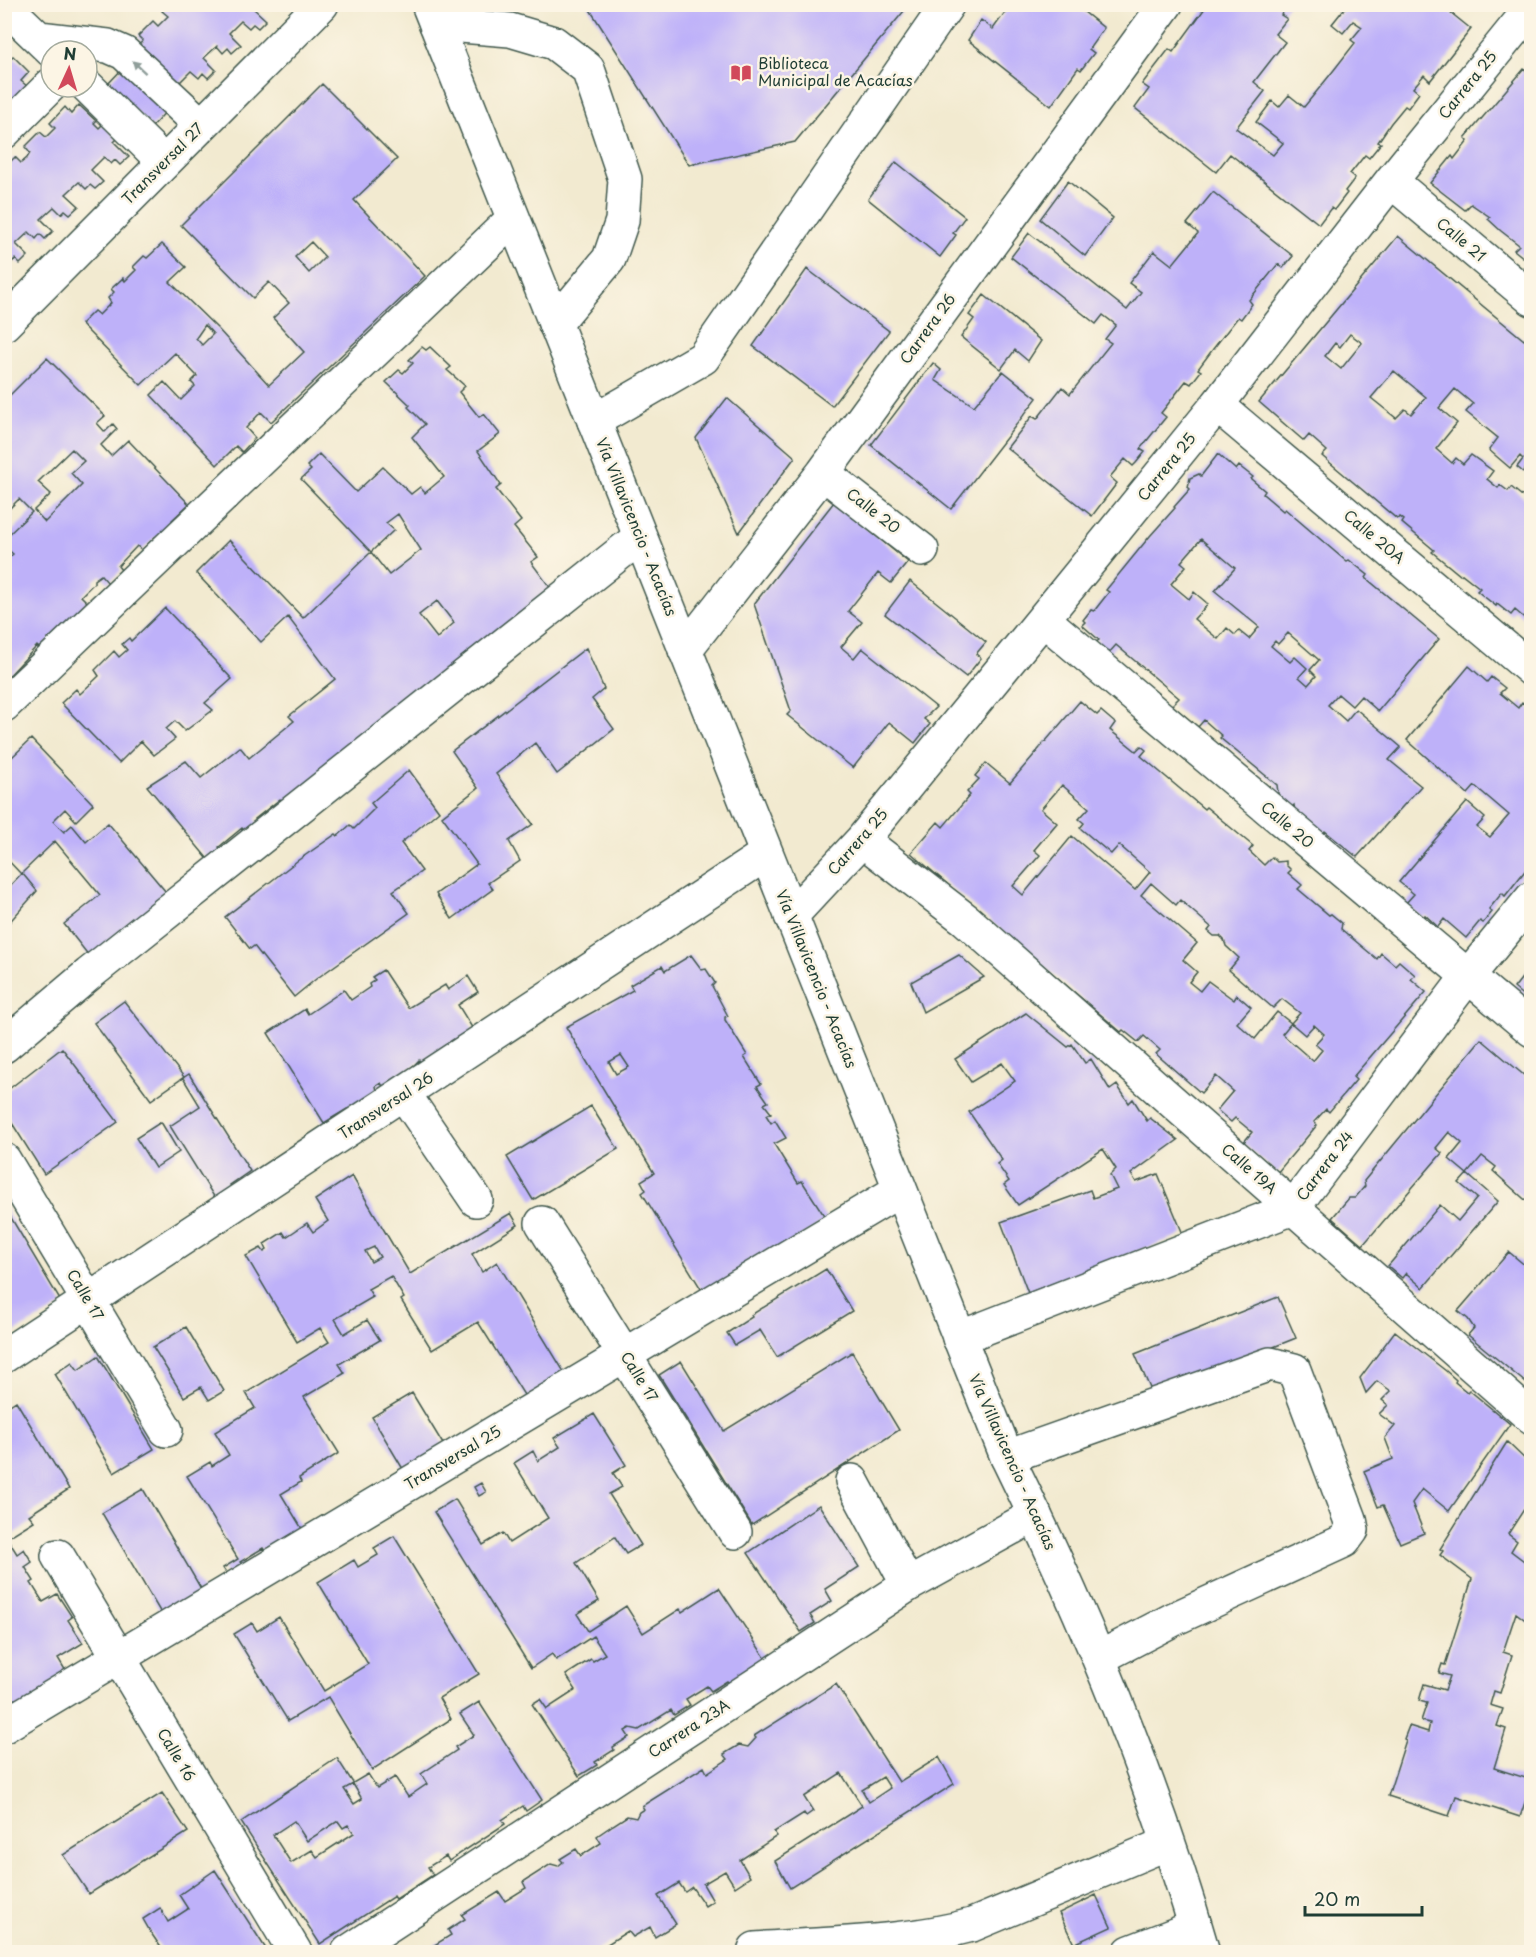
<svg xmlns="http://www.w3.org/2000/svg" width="1536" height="1957" viewBox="0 0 1536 1957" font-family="'Playpen Sans',sans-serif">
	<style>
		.building { fill: #beb1f9; fill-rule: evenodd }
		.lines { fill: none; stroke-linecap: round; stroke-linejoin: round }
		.minor-casing { stroke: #3f574b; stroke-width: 36 }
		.major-casing { stroke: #3f574b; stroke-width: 36 }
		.minor { stroke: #fff; stroke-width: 33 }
		.major { stroke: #fff; stroke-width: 33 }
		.oneway { fill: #8f9e9a }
		.labels { text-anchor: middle; stroke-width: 5; stroke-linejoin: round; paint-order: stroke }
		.poi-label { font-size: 15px; fill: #1f3d34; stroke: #fcf5e5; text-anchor: start }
		.street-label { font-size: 15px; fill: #1f3d34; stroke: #fcf5e5 }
	</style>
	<rect width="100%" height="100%" fill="#fcf5e5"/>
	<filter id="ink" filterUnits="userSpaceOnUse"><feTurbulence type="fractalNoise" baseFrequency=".0167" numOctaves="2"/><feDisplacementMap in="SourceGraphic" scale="12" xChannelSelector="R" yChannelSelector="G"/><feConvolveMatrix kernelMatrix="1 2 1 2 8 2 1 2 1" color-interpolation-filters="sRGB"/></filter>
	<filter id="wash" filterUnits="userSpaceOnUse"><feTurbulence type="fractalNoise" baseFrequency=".008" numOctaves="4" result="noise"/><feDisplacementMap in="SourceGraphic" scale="24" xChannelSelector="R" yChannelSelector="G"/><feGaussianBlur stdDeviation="1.35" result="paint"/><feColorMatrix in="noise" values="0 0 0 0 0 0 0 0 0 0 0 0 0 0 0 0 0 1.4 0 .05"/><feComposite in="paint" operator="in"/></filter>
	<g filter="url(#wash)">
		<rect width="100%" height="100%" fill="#f2ead0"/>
		<g id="blocks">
			<path class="building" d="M170,4h88l-4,5 12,11 -8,8 -5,-4 -4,4 -8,-7 -12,12 12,12 -9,8 -4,-5 -5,5 -6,-7 -13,12 12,12 -8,8 -5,-5 -4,5 -8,-7 -12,12 -20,-13 3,-4 -8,-8 -2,2 -14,-15 5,-4 -5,-5 15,-15 5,5 10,-10 -6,-5z
				M999,4h75l30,24 -15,21 5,4 -13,17 -3,-2 -27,38 -83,-66 13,-20 12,9 13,-18z
				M1208,4h81l-8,11 6,4 -12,15 10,8 -31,40 11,9 -29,37 37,27 10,-12 -27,-21 16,-21 7,6 10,-12 15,12 26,-32 25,-32 -4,-3 11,-13 -9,-6 -10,12 -11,-9 16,-20h92l31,25 -41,52 -6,-6 -11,13 6,5 -11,15 -3,-2 -14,17 -13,19 3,1 -12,15 -4,-3 -15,19 5,4 -10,13 2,2 -13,17 -3,-2 -12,16 -89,-70 -14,18 -81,-64 14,-19 -7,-5 27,-35 4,3z
				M587,5h322l-114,137 -106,23z
				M4,44l6,6 -3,3 5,5 1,-2 16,16 -8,9 7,6 -16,15 -5,-5 -3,3z
				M124,67l44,42 -16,18 -45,-42z
				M1524,69l8,7v183l-3,3 -15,-12 5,-5 -18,-14 -13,-12 2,-2 -19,-13 -6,6 -35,-27 22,-27 2,3 14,-18 -3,-3z
				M322,84l75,75 -43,41 71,76 -154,146 -10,-10 -15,16 9,10 -13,14 -6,-6 -19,19 -66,-70 13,-13 17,18 14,-14 -4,-4 6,-6 -22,-23 -34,32 -60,-61 13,-13 5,4 12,-12 -3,-5 6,-6 -3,-3 12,-11 2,3 11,-11 -3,-3 11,-11 3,2 15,-14 24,23 -16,15 48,47 51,56 35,-33 -31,-34 16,-15 -20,-21 -16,16 -72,-73zM311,242l14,15 -16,16 -14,-16zM205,325l8,9 -11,11 -6,-7z
				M79,105l17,16 -2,2 5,5 4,-4 14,15 -3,3 15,15 -9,8 -5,-5 -4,4 -7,-7 -13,13 12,12 -8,7 -5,-4 -4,4 -7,-7 -13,12 13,12 -9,8 -5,-4 -4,4 -7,-7 -13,12 12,12 -8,8 -5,-5 -4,5 -7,-7 -13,12 12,12 -8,8 -5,-5 -4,4 -7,-6v-89l11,-11 6,6 6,-5 3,-5 -5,-6 15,-15 6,5 9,-9 -5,-5 15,-16 6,7z
				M896,162l69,55 -12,16 3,2 -16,22 -72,-58z
				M1068,181l45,37 -28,38 -45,-37z
				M1213,192l80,64 -10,12 -5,-4 -29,36 3,4 -11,15 -3,-2 -25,32 -15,20 3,2 -10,13 -5,-3 -25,32 5,4 -26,32 5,3 -9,11 -3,3 -8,-7 -15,18 7,6 -25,33 -85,-68 25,-32 5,3 25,-32 8,7 41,-51 -6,-4 11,-14 -13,-10 -7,9 -85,-67 18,-24 98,77 14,-18 -12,-9 25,-32 18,14 26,-32 -11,-9z
				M1398,236l126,104 2,-2 6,5v119l-9,10 -6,-5 6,-8 -3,-3 -10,12 -21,-18 9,-12 -32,-26 7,-8 -18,-15 -16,19 18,15 -21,26 16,14 4,-5 7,6 8,-9 22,16 -6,8 11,9 2,-3 8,6 3,-4 21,17v128l-7,-5 4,-5 -14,-12 -4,5 -14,-11 -1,2 -19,-15 3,-3 -18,-14 -2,1 -28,-23 2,-2 -32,-27 2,-3 -4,-3 -3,2 -75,-63 5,-5 -18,-16 -5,6 -45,-39zM1350,334l12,9 -21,26 -16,-13 10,-13 5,4zM1394,371l32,26 -15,17 -6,-5 -9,9 -25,-20z
				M807,269l82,62 -57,75 -79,-60z
				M984,295l57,46 -13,20 -13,-11 -14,19 -40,-32 13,-18 -5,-4z
				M422,347l4,3 4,-3 21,20 -4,3 18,16 -6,6 20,25 5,-3 16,20 -22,17 23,34 -5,4 25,32 -7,6 24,30 -7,5 21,28 -268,215 -4,-6 -25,20 4,7 -11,9 -6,-7 -23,19 7,7 -14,10 -65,-78 39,-25 15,17 39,-31 9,11 45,-37 -5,-5 46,-37 -47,-62 -27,25 -65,-69 33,-33 74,78 68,-66 18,23 32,-25 -23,-36 -12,9 8,7 -23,22 -70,-73 10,-9 -4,-4 12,-12 37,38 27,-25 28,27 9,-7 5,6 19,-16 -32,-40 13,-13 -17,-17 2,-2 -24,-23 13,-12 4,3 10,-10 -4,-3zM437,601l17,22 -17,15 -18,-23z
				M47,358l58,58 -8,7 8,9 8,-8 4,5 -16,16 10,11 17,-16 61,64 -17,16 3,4 -16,17 -4,-4 -13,13 -5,-4 -19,20 3,4 -13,13 -7,-8 -7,5v3l-13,13 7,7 -48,46 -3,-3 -33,35v-119l9,-8 -9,-8v-7l28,-27 -13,-13 -15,15v-113zM72,449l12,12 -13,12 11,12 -37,37 -11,-12 17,-16 -13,-12z
				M933,363l8,7 -6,10 39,26 29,-35 34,27 -86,111 -80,-64z
				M727,398l68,59 -56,76 -43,-95z
				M1218,454l18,16 3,-4 14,11 -2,2 14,12 -2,3 20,17 2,-2 62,53 2,-2 19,15 -2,3 73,61 -61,72 -17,-15 -9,10 -14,-12 -10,11 18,16 10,-12 45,38 -12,13 32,26 -64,71 -32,-26 -3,4 -27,-23 -1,-7 -3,3 -12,-7 -2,-16 -12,-10 -45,-37 2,-2 -18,-16 -6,7 -26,-22 7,-7 -63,-53 -8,9 -13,-11 4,-3 -17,-15 3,-3 -2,-2 8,-10 3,1 15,-19 -3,-2 44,-54 25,-28 -1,-1 16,-18 -2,-2 2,-9 9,-4 2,2zM1201,539l34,29 -20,23 44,36 -10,12 -10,-8 -4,4 -8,-7 -9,11 -24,-20 14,-15 -14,-12 -5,7 -18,-15 15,-18 -5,-4zM1288,633l31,27 -9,10 6,6 -8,9 -9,-8 8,-9 -12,-11 -5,5 -19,-16 4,-5 3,3z
				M834,502l74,60 -17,21 -13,-10 -30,38 14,11 -21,25 13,11 8,-10 74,59 -12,12 6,5 -15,19 -26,-21 -36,46 -66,-53 4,-4 -37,-107z
				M910,581l76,61 -10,12 5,4 -15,19 -81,-63z
				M165,608l67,71 -27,24 8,7 -28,21 -10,-10 -9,8 9,10 -21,16 -13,-14 -22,22 -58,-60 15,-14 4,5 19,-18 -4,-6 19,-19 5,6 8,-7 -5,-6 7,-6 2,3z
				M586,648l18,41 -12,10 22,30 -57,45 -22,-31 -39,31 37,50 -24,17 11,20 -32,22 5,6 -41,30 -16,-25 41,-30 -35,-48 36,-28 -26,-37z
				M1469,666l18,16 4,-5 14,11 -5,5 18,15 4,-6 10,8v152l-27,34 -3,-3 -13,16 3,3 -9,11 -3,-2 -14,17 -22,-19 -6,8 -13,-12 -2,3 -18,-14 9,-10 -15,-12 68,-80 18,16 -8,9 13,10 19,-22 -34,-29 -7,8 -61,-54z
				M1080,701l17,14 4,-4 14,12 -5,7 26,21 5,-5 5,4 -5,6 63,53 2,-2 47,39 -4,5 15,14 8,-8 5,5 9,-1v4l5,5 -3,3 14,12 -4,4 31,26 2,-1 11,9 -1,6 36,30 4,-6 14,12 4,-4 16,14 -4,4 15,13 -73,85 3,3 -27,32 -3,-3 -12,13 3,3 -40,48 -34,-30 9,-11 -17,-14 -4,4 -14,-12 16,-19 -17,-15 -15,17 -45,-39 4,-4 -16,-14 -6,6 -15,-12 -2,2 -210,-179 27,-31 5,5 27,-32 -3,-3 12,-13 -4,-3 11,-13 24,20zM1062,785l27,23 -10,11 5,4 -4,5 31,26 8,-9 31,27 -15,18 -63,-54 -49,59 -10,-9 27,-31 -6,-5 23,-27 -16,-14zM1151,883l25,22 4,-5 31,27 -3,4 6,5h6l4,4 2,6 13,12 -10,12 44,38 9,-9 18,14 -9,10 -14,-11 -22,27 -18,-16 14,-16 -14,-12 -3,5 -26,-19 -8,10 -11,-9 8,-10 -14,-12 14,-17 -56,-48zM1291,1023l14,12 9,-10 10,9 -9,10 7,6 -9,11 -31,-27z
				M31,739l62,65 -17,17 -11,-12 -12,12 11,11 8,-7 14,17 22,-19 63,75 -78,63 -29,-37 36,-29 -45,-54 -34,33 -17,-18v-100l3,-2 4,4z
				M409,770l30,41 -38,32 21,28 -29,20 16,22 -93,66 -22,18 -40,-51 -4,3 -25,-32 72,-56 39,-27 2,2 12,-11 4,4 21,-21 -4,-5z
				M22,873l15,18 -31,35 -2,-34z
				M691,955l11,15 4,-1 9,14 -3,3 16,30 -3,1v3l22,35 -3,2 17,27 -4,2 11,16 -4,2 7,9 -5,2 5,8 4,-3 11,18 -12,6 24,39 4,-2 25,39 -121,77 -64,-104 4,-3 -5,-9 13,-8 -88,-146 67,-37 -3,-5 32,-19 3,5zM621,1055l8,12 -13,7 -7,-12z
				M959,955l25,22 -61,35 -12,-30z
				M1532,965v38l-18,-15z
				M383,970l25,38 37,-23 3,5 20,-14 10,16 -20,13 18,29 -53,35 -4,-9 -32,33 -6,-10 -5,3 1,5 -27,23 -3,-5 -23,14 -56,-90 37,-24 3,5 36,-24 7,10 19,-13 -1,-3 6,-4 -3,-3z
				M124,1001l60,76 -33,23 -57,-77z
				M1026,1013l42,34 4,-3 13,19 6,-4 19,31 7,-5 12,18 4,-4 14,22 3,-3 28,22 -47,34 5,8 22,-8 25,60 -155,59 -27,-71 89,-32 3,8 24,-9 -7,-14 6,-6 -13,-20 -85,56 -14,-20 5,-4 -12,-17 5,-4 -33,-48 46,-31 -13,-18 -31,19 -16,-23z
				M1481,1039l51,43v124l-39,-35 3,-4 -14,-11 -15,18 -18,-15 13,-16 -13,-11 -13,16 6,5 -79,92 -31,-27 17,-20h6l10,-12 -1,-5z
				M62,1048l56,74 -74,52 -39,-62v-20z
				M189,1074l61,97 -20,14 5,7 -17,11 -48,-77 30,-20 -17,-28z
				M591,1106l27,43 -85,51 -26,-43z
				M161,1122l18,30 -24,16 -19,-30z
				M1467,1174l31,27 -75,87 -17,-15 -4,5 -14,-12 52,-61 18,16 19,-23 -18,-15z
				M352,1176l58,98 101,-61 7,12 -46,29 10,18 15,-10 69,113 -37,28 -51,-81 -46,28 -31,-50 3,-2 -13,-22 -23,13 5,8 -38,22 9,15 23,-14 13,20 -41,24 6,9 -41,24 35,56 -40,25 2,4 -20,12 23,38 -37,22 -4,-6 -23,14 6,9 -15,9 -8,-12 15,-9 -51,-83 23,-14 2,4 17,-11 -14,-23 40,-24 -9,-15 83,-51 -9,-14 -23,14 -51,-86 15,-8 3,4 3,-2 -3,-6 19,-12 3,5 21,-14 6,9 15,-11 -13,-21zM374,1247l6,10 -9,5 -6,-11z
				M4,1206l59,99 -59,33z
				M1509,1252l18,15 5,-5v126l-64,-53 6,-7 -6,-9 -10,-8z
				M826,1269l26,42 -75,46 -17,-27 -25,15 -8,-12 25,-16 -1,-2z
				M1278,1297l18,41 -143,57 -18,-41z
				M186,1327l38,64 -15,9 -8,-13 -17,10 -31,-50z
				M1395,1331l51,40 10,9 -1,2 12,10 2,-2 41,34 -61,87 -27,-22 -10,14 12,30 -24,10 -17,-38 -5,2 -14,-36 29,-12 -8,-21 10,-12 -16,-12 9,-9 -6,-5 9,-9 -14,-10 -11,12 -6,-15z
				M852,1352l47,78 -147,95 -93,-150 22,-14 43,70z
				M98,1356l56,93 -40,24 -59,-99 17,-12 6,8z
				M412,1393l34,56 -43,20 -31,-52z
				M16,1401l53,88 -40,26 5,6 -24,15 -6,-9v-118z
				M594,1414l32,51 -13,8 9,14 -13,7 32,51 -15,9 -11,-17 -39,26 23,38 -22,13 11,17 38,-25 17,27 37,-24 2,3 37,-24 47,71 -37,24 -2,-2 -16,10 -4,-5 -21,13 4,6 -16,10 -3,-5 -32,20 -9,-2 -5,3 4,6 -16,10 1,3 -19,12 2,3 -18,11 -47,-72 8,-5 7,10 29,-19 -10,-15 25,-16 2,2 12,-7 -12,-18 -37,24 -4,-6 -21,14 -97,-156 21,-13 28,46 20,-12 6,10 39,-25 -34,-55 19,-12 5,10 22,-14 -6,-9z
				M1507,1442l25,24v31l-24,37 9,7 -6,10 21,16v58l-16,-12 -13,39 9,3 -12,38 -6,-2 -4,14 13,4 -6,17 9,3 -12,39 38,12v2l-12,35 -64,-21 -7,20 -61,-20 18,-56 -2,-1 5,-13 19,6 2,-9 -9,-2 6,-18 -8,-2 5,-17 21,6 5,-14 -11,-3 3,-9 3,1 27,-86 -32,-24 3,-4 -3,-2z
				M481,1483l5,9 -7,4 -5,-9z
				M143,1489l64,110 -42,21 -63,-107z
				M819,1505l40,62 -34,22 7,12 -22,14 5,8 -14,9 -53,-79z
				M394,1536l85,138 -40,24 12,21 -79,51 -44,-73 -40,24 -54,-87 18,-11 5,8 22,-14 45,74 44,-27 -50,-82 36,-22 4,7 20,-12 -4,-7z
				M7,1538l10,16 7,-5 8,13 -7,5 9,14 -3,2 12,19 14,-8 15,23 -4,3 15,23 -25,15 12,20 -66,40v-179z
				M836,1684l63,98 40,-25 15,27 -164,104 -15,-27 87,-55 -21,-33 -37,24 9,14 -7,5 -2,-3 -30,19 3,4 -37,24 10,17 -15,10 -10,-16 -22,13 10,17 -8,5 -13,-19 -7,5 -6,-9 -21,13 18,28 -21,13 -5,-10 -17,10 -5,-6 -33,21h-172l28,-17 -3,-5 17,-11 -3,-4 37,-23 6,9 21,-13 -3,-6 28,-18 7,2 5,-4 -3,-3 16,-10 5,7 20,-13 -4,-7 16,-11 14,-9 9,2 3,-6 5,-3 -2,-3 62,-39 3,6 21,-14 -4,-5 15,-9 9,2 8,-9 -2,-2zM883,1777l7,11 -21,14 -7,-12z
				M479,1702l63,98 -16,11 -3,-5 -21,14 3,4 -56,37 -3,-5 -18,11 5,8 -37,24 -2,-3 -74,48 -79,-122 96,-64 16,25 15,-9 9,14 18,-11 13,20 19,-13 -6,-10 36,-24 -2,-3 19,-12 -14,-21zM353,1784l9,15 -8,5 -10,-15zM294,1821l13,20 31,-20 5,7 5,-3 6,8 -37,24 -5,-7 -21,13 -18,-28z
				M162,1793l26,39 -99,62 -26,-39z
				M215,1870l11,17 42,65h-104l-13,-19 -8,-14 17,-11 8,14 20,-13 -9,-14z
				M1096,1895l15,32 -37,17 -15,-31z"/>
		</g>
	</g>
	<g filter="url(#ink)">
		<use href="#blocks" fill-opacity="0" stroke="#3f574b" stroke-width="1.5"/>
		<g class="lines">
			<g class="minor-casing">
				<path id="minor" d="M4,5l48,46
					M436,24l74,6 44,13 34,26 37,110 -3,42 -13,38 -54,65
					M39,38l69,8 16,7 77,72
					M87,86l77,76
					M4,132l47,-47
					M1391,181l141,118
					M4,324l318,-320
					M1217,405l315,265
					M594,421l109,-63 245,-354
					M823,473l99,77
					M1043,619l489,411
					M685,650l138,-177 343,-469
					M4,705l509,-486
					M862,840l104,80 566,498
					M791,916l71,-76 181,-221 174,-214 174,-224 141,-174
					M4,1046l85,-72 551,-437
					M404,1094l72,106
					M4,1160l162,270
					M542,1223l193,309
					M959,1338l334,-130 175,-232 64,-78
					M4,1356l762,-502
					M1007,1457l263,-93 24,6 56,149 2,11 -8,11 -168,77 -77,40
					M852,1481l56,104
					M58,1556l237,396
					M4,1726l896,-536
					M755,1949c72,-6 147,-5 217,-24l196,-82
					M348,1952l560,-367 127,-70
					M1130,1952l65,-25"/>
			</g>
			<g class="major-casing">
				<path id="major" d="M428,4l579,1453c78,159 147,325 196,495"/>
			</g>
			<use href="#minor" class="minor"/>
			<use href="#major" class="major"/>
		</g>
		<defs><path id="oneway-solid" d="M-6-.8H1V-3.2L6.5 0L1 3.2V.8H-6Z" transform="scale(1.5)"/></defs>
		<use class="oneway" href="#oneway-solid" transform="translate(139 67) rotate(-137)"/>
	</g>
	<defs>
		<g id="library-bare" transform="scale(1.62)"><path d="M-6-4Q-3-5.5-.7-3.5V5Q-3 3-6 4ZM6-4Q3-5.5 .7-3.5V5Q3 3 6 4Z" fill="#d1495b" stroke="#fcf5e5" stroke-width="2.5" paint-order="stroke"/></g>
	</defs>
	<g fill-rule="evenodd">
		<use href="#library-bare" x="741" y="73"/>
	</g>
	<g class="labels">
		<g class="poi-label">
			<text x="758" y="69">Biblioteca<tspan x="758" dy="17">Municipal de Acacías</tspan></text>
		</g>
		<g class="street-label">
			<text transform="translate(1468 85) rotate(-51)" y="5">Carrera 25</text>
			<text transform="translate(163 164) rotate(-45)" y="5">Transversal 27</text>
			<text transform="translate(1461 240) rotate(40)" y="5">Calle 21</text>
			<text transform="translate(928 329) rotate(-54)" y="5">Carrera 26</text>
			<text transform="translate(1167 467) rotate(-51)" y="5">Carrera 25</text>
			<text transform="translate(873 511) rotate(38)" y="5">Calle 20</text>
			<text transform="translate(636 527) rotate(68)" y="5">Vía Villavicencio - Acacías</text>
			<text transform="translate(1374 537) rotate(40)" y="5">Calle 20A</text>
			<text transform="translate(1287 825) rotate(40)" y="5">Calle 20</text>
			<text transform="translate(858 842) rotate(-49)" y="5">Carrera 25</text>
			<text transform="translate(816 979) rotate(68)" y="5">Vía Villavicencio - Acacías</text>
			<text transform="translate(386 1106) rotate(-33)" y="5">Transversal 26</text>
			<text transform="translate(1325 1166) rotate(-53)" y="5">Carrera 24</text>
			<text transform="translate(1249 1169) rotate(41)" y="5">Calle 19A</text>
			<text transform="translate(85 1295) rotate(59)" y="5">Calle 17</text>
			<text transform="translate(639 1377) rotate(58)" y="5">Calle 17</text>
			<text transform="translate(453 1458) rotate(-31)" y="5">Transversal 25</text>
			<text transform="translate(1012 1462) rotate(66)" y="5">Vía Villavicencio - Acacías</text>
			<text transform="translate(689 1729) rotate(-33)" y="5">Carrera 23A</text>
			<text transform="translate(176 1755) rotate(59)" y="5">Calle 16</text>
		</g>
	</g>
	<rect width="1536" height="1957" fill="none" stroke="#fcf5e5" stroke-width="24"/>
	<g transform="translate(69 69) rotate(4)"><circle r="28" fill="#fcf5e5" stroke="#a4ab9e" stroke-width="1.5"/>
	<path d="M0-4.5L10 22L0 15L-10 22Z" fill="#d1495b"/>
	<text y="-9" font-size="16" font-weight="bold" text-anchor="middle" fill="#1f3d34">N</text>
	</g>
	<path d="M1305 1906v9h117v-9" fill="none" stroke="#1f3d34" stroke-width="3"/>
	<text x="1314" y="1906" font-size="18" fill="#1f3d34" stroke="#fcf5e5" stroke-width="4.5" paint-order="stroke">20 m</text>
</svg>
